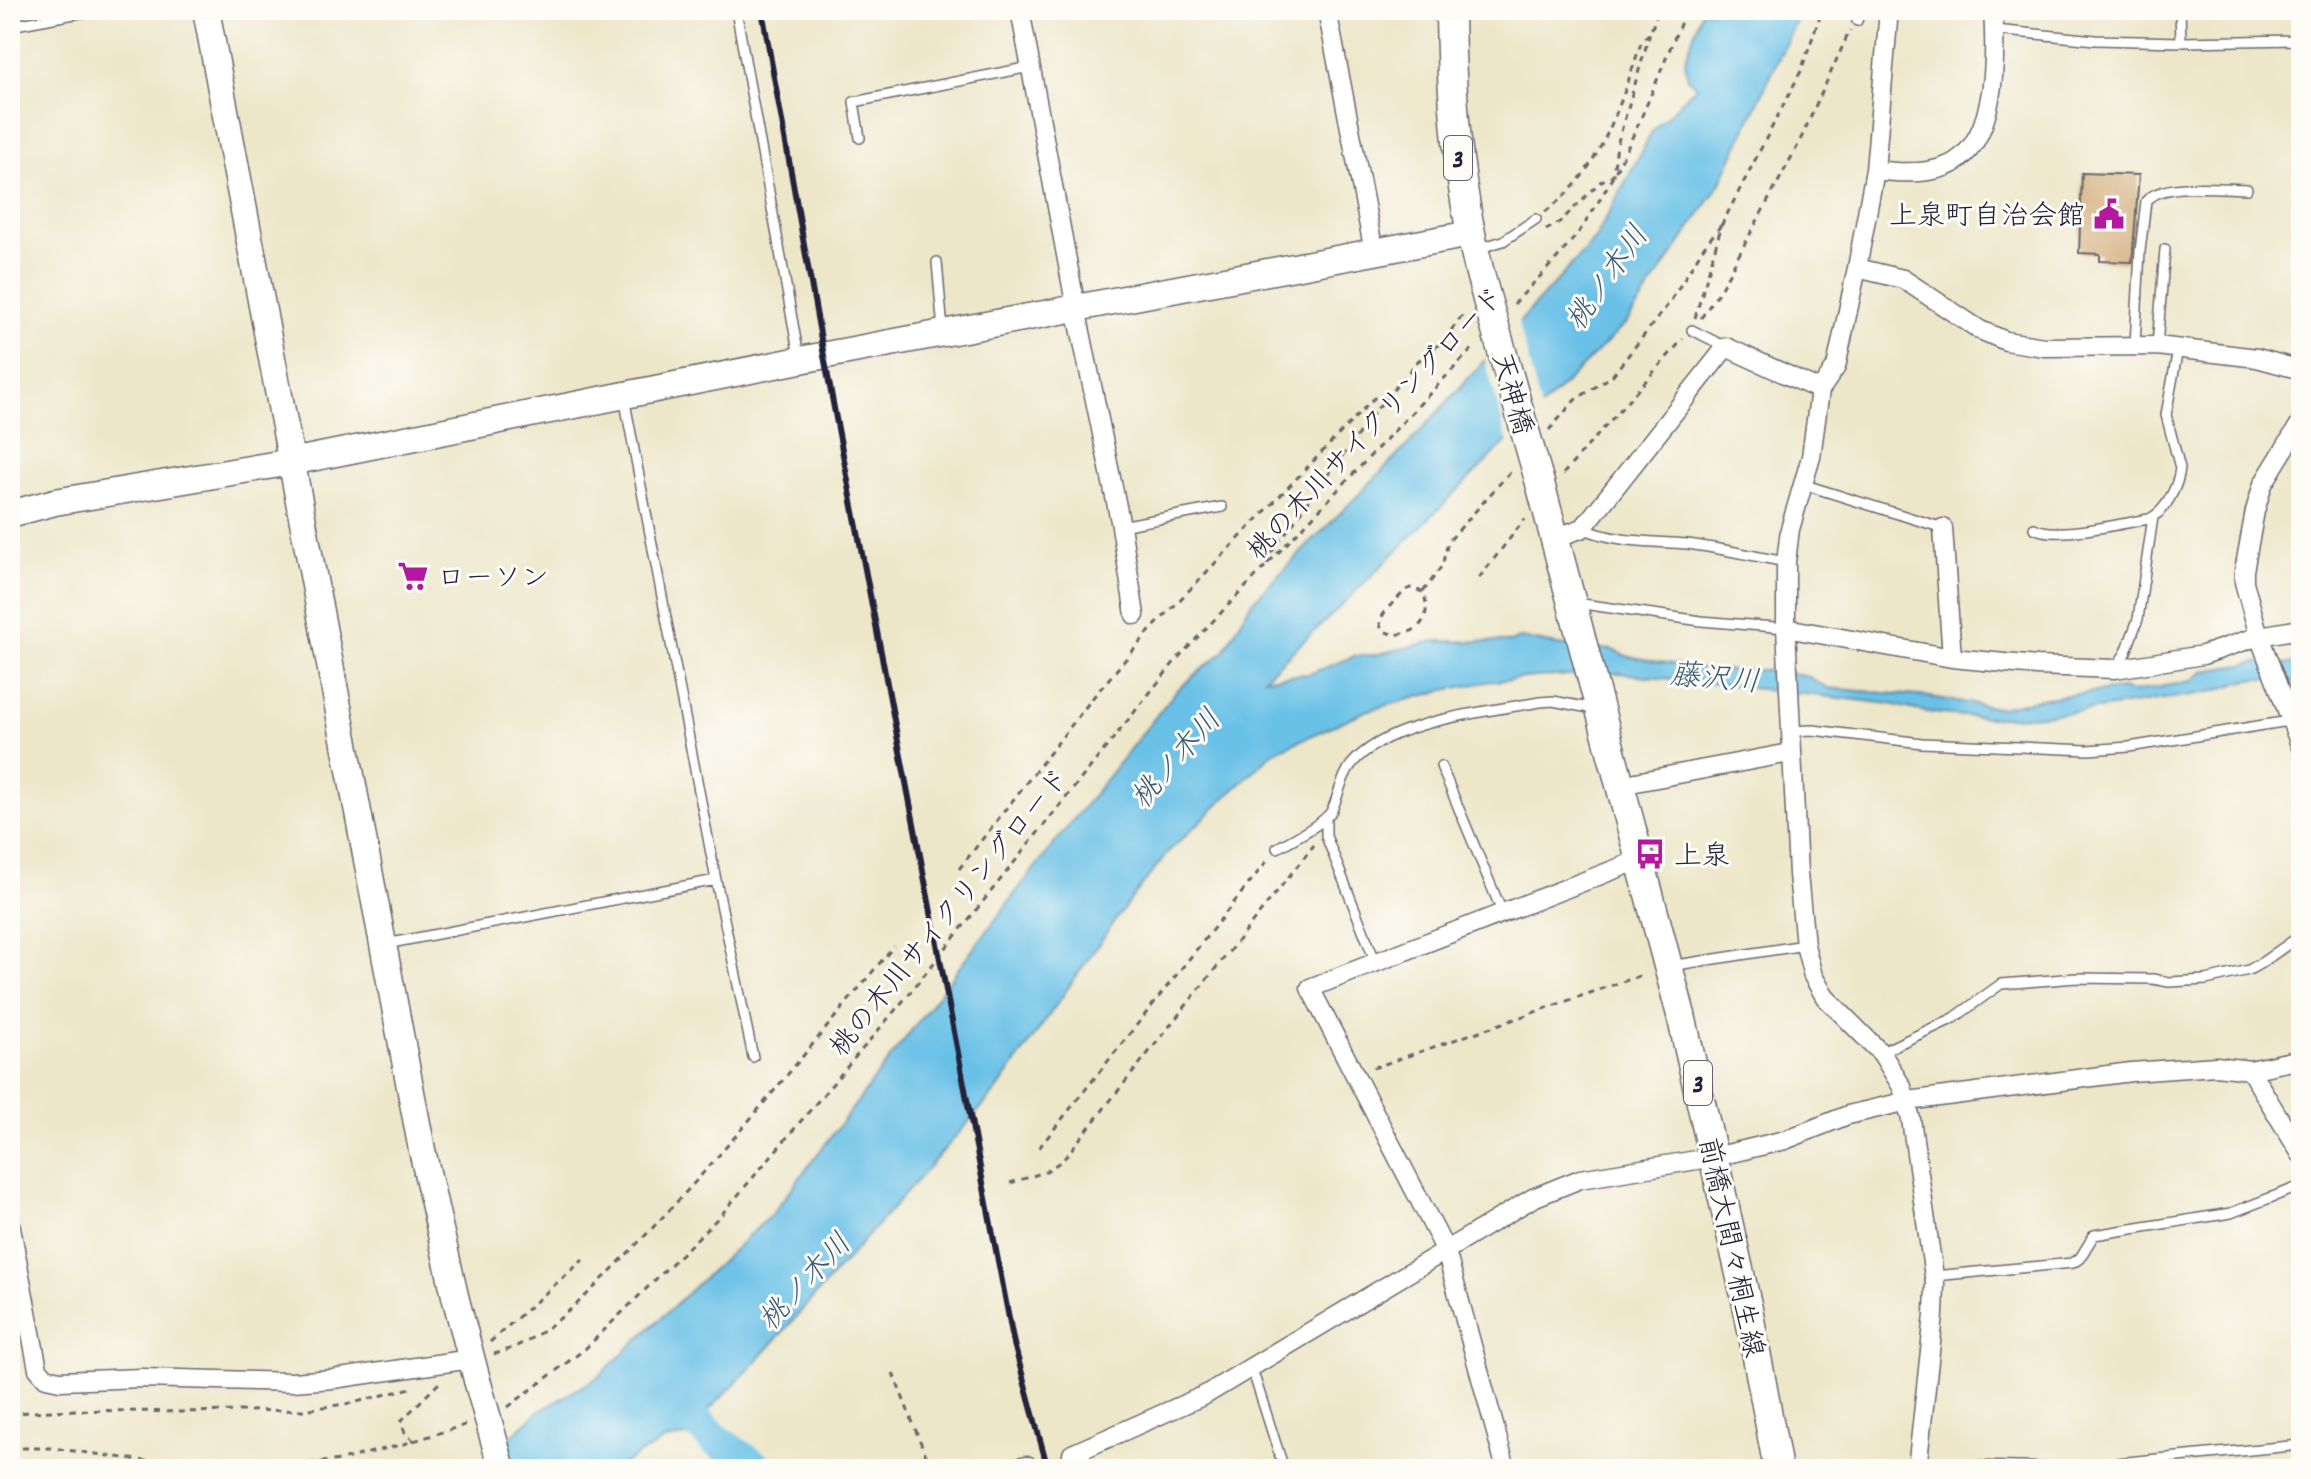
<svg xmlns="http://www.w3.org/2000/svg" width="2311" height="1479" viewBox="0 0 2311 1479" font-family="Dekko,'Klee One',sans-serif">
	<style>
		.water { fill: #6ac1e7; stroke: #467291; stroke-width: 2 }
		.pier { fill: #ede6c9 }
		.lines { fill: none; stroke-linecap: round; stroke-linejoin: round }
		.river { stroke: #6ac1e7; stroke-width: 34 }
		.building { fill: #d1ac79 }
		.lane-casing { stroke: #69676d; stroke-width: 12 }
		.street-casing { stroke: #69676d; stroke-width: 21 }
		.secondary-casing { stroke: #69676d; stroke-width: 29 }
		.primary-casing { stroke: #69676d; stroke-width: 31 }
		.path { stroke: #69676d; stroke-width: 3; stroke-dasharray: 6 6; stroke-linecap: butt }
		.lane { stroke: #fff; stroke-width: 9 }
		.street { stroke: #fff; stroke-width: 18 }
		.secondary { stroke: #fff; stroke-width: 26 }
		.primary { stroke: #fff; stroke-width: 28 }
		.rail { stroke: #22223b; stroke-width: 6 }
		.secondary-bridge-casing { stroke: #69676d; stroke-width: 29; stroke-linecap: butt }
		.primary-bridge-casing { stroke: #69676d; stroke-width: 31; stroke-linecap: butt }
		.secondary-bridge { stroke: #fff; stroke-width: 26 }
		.primary-bridge { stroke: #fff; stroke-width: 28 }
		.labels { text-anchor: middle; stroke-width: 6; stroke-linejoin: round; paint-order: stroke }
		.shield { fill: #fdfcf7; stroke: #646373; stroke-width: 2 }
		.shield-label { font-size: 26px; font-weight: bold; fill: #22223b }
		.poi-label { font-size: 28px; fill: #22223b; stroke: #fdfcf7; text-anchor: start }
		.street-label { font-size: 28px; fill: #22223b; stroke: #fdfcf7 }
		.water-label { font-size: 30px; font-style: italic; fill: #3b5a77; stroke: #fdfcf7 }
	</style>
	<rect width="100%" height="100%" fill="#fdfcf7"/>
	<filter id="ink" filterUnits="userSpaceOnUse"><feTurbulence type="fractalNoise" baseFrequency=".0125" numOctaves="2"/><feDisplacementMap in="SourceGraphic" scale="16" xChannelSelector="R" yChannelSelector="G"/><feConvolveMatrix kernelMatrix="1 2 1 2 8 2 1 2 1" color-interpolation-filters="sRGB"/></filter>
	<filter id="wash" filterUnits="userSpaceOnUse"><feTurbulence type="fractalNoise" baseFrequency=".006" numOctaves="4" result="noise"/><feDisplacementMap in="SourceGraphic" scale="32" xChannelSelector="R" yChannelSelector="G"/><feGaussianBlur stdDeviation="1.8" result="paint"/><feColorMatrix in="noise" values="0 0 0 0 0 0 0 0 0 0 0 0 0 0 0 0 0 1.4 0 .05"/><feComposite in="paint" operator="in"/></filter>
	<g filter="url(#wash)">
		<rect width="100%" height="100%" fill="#ede6c9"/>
		<path class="water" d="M1702,10h99l-81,174 -93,138 -291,289 -72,67 45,-4 46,-18 19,-1 61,-14 75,1 10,-4 37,7 56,5 13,6 83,14h70l30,7 19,11 102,9 70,11 45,-10 76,-9 13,3 57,-11 14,-10 54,-9 34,2 8,-3v19c-19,4 -25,-1 -42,-1 -18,0 -36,11 -53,14 -105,14 -211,40 -315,11l-271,-31 -86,4 -48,5 -46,9 -74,20 -92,41 -106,100 -52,67 -119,171 -240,271 -51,52 6,24 -8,3 -16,-4 -22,4 -22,11 -27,18h-142l63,-57 60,-35 175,-164 254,-335 150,-188 47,-39 27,-48 155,-156 189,-208 58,-109 44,-44 -9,-7 -3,-19z"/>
		<path class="pier" d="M1518,320l24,93 -33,34 -25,-91z"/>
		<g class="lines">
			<path class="river" d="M678,1403l36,36 44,30"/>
		</g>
		<g id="blocks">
			<path class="building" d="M2082,173l57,2 -7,87 -32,-1v-7l-21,-1z"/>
		</g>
	</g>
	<g filter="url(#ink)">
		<use href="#blocks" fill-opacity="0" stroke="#69676d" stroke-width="2"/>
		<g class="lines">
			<g class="lane-casing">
				<path id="lane" d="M736,10l63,347
					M2180,10l1,32
					M1857,21l4,-11
					M10,26l86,-16
					M1995,30l100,10 86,2 120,-2
					M860,138l-6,-36 176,-35
					M1477,249l26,-8 33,-22
					M937,262l6,69
					M1692,330l34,17
					M2135,345l5,-94 6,-50c16,-20 76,-12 101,-12
					M2157,346l8,-97
					M624,397l92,483 37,177
					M1802,484l141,44
					M1121,526l101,-19
					M1583,528c31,15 71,13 104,16 33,4 66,12 99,18
					M2034,528c21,12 89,-5 115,-9 17,-7 29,-33 31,-51l-14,-53 12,-66
					M1576,603l125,18 85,7
					M2115,669l11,-17 12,-33 15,-102
					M1789,731l24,-1 109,13 166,7 41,-3 172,-28
					M1441,766l62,148
					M1326,819v17l50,127
					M1277,848c14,-8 49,-25 55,-38 7,-15 9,-32 19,-45 36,-45 136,-53 189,-63l13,-1 41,8
					M386,944l330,-64
					M1670,966l135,-21
					M1882,1054l8,-6 64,-30 47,-34 76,-6 76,1 16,3 37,-2 43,-10 14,-8 38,-27
					M1934,1276l139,-13 7,-5 14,-23 137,-22 70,-27
					M1252,1369l32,100
					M1071,1469l-3,-8 4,-7
					M1883,1469l35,-4 148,3 235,-23"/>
			</g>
			<g class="street-casing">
				<path id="street" d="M1020,10l56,298 45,218 14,89
					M1327,10l47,242
					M1889,10l-14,160 -18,98 -21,99 -16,23 -9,67 -21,72 -4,33v66l12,246 7,71 8,31 12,21 57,57 20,33 9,32 24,164 -1,32 -17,154
					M1875,170c23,3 59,5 80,-8 42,-26 41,-108 38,-152
					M1857,268l46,11 77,51 26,11 38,6 113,-1 100,12 44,12
					M2301,422l-38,62 -8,27 -11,60v11l15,54 42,111
					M1943,528l9,130
					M1555,538l28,-10 143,-181 94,43
					M1786,628l166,30 85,8 78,3 88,-14 56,-19 42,-7
					M1620,785l170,-32
					M2250,1070l51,84
					M10,1223l28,146 8,9 14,3 82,-3 150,4 41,-3 138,-20
					M1072,1454l133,-59 328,-197 47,-19 135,-22 70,-17 63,-25 60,-14 223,-29 85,-6 34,4 51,-11
					M1009,1469l18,-4
					M1506,1469l-60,-218 -136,-263 329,-128"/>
			</g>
			<g class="secondary-casing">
				<path id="secondary" d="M206,10l216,1140 33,146 22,84
					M10,514l45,-12 236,-40 509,-102 670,-126"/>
			</g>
			<g class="primary-casing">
				<path id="primary" d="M1450,10c1,99 10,197 38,293
					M1540,483l141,532 67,294 30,160"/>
			</g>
			<path class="path" d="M1545,212c10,-8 20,-16 28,-25 36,-41 52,-97 69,-147l8,-7 9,-23
				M1546,230l14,-8 40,-40 13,-7 4,-30 33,-112
				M1514,304c23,-25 49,-50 69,-78 45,-66 72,-143 103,-216
				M1695,318l27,-94 79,-153 21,-61
				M1701,318l18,-26 79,-147 52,-115
				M1549,430l26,-30 37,-24 58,-74 33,-54 19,-24
				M1563,474l120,-135
				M1268,564l-1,-6 109,-148 42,-49 25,-20 22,-29
				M1479,578l46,-59
				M1423,592l-13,-4 -4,2c-8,8 -21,19 -25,29 -10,24 61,23 42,-27l19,-26 6,-24 63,-71
				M959,869l136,-174 53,-62 226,-235 11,1
				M1373,1068l272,-94
				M1039,1148l231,-291
				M1010,1183l35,-11 18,-12 251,-315
				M490,1342l93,-82
				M494,1354c50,-12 96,-62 131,-98 97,-97 181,-205 269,-310
				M893,1373l35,88
				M508,1407l77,-58 136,-134 188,-221 267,-334 300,-315
				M10,1413l65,-3 107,2 121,-2 49,-7 63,-16
				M414,1441l-9,-8 -4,-12 39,-39
				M10,1448h42l130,18h103l56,-6 63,-16 64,-20"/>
			<use href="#lane" class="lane"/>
			<use href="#street" class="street"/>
			<use href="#secondary" class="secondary"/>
			<use href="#primary" class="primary"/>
			<path class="rail" d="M762,10l62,346 190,988 34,125"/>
			<g class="secondary-bridge-casing">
				<path id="secondary-bridge" d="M477,1380l25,89"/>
			</g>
			<g class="primary-bridge-casing">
				<path id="primary-bridge" d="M1488,303l52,180"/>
			</g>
			<use href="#secondary-bridge" class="secondary-bridge"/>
			<use href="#primary-bridge" class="primary-bridge"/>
		</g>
	</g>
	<defs>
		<g id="civic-bare" transform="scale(2.4)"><path d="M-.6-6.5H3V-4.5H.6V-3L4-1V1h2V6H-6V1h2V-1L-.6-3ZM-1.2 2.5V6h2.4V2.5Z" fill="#b5179e" stroke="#fdfcf7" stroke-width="2.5" paint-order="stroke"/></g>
		<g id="supermarket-bare" transform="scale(2.4)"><path d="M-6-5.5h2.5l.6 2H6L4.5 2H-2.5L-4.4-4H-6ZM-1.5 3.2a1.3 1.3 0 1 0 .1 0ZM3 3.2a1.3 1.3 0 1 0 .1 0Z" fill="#b5179e" stroke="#fdfcf7" stroke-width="2.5" paint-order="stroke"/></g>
		<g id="bus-bare" transform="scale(2.4)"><path d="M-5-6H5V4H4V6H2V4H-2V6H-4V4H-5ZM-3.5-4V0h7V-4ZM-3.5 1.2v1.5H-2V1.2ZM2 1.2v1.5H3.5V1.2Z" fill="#b5179e" stroke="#fdfcf7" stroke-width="2.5" paint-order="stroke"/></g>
	</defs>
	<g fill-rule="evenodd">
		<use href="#civic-bare" x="2109" y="214"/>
		<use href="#supermarket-bare" x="413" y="576"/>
		<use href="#bus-bare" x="1650" y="854"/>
	</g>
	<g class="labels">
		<g class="shield">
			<rect x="1444" y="136" width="28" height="44" rx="6"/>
			<rect x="1684" y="1061" width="28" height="44" rx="6"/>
		</g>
		<g class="shield-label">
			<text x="1458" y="167">3</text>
			<text x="1698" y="1092">3</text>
		</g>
		<g class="poi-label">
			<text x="2085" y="224" text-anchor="end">上泉町自治会館</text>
			<text x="437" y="586">ローソン</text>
			<text x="1674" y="864">上泉</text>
		</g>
		<g class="street-label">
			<text transform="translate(1514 393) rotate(74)" y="10">天神橋</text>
			<text transform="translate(1374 422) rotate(-47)" y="10">桃の木川サイクリングロード</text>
			<text transform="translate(948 911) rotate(-51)" y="10">桃の木川サイクリングロード</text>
			<text transform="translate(1733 1247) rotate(78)" y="10">前橋大間々桐生線</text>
		</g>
		<g class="water-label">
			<text transform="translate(1606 277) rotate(-55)" y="10">桃ノ木川</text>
			<text transform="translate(1715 677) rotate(5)" y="10">藤沢川</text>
			<text transform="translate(1175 758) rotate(-49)" y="10">桃ノ木川</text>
			<text transform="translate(804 1281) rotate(-47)" y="10">桃ノ木川</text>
		</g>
	</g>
	<rect width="2311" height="1479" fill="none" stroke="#fdfcf7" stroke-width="40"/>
</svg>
